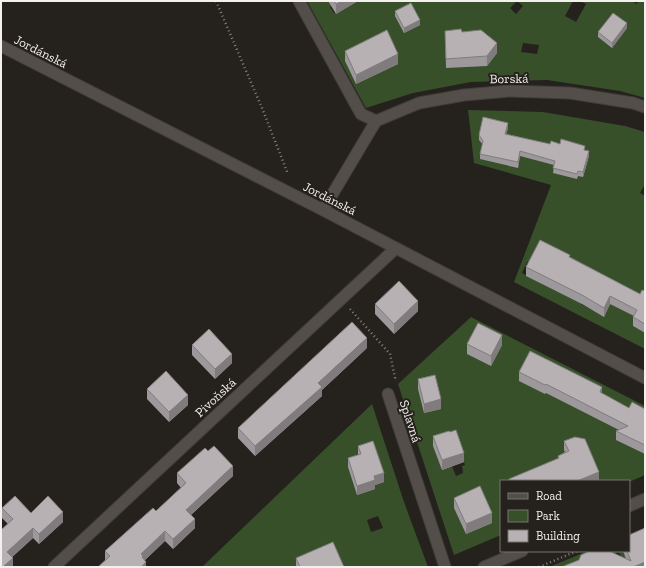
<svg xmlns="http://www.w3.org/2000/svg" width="646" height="568" viewBox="0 0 646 568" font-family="'Zilla Slab',serif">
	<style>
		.green { fill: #37502a; fill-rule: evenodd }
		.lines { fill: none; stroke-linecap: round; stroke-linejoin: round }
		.minor-casing { stroke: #403d3a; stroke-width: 13 }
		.path { stroke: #878380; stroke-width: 2.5; stroke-dasharray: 1 3; stroke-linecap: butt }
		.minor { stroke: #534e4a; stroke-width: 11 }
		.wall { fill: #9d989b }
		.shaded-wall { fill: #807c7e }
		.building { fill: #b7b1b4; stroke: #807c7e }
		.labels { text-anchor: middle; stroke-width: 4; stroke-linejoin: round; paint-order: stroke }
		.street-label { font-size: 13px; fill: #f3f0ed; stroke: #25211d }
	</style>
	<rect width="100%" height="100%" fill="#25211d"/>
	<path class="green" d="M307,1h21l3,5 -1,1 4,6h1l1,1 22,-13h215l-8,15 11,6 10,-18 -6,-3h53l3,3 3,-3h6v97l-25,-7 -73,-11 -76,2 -58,11 -47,15zM517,1l6,5 -7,8 -6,-6zM523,43l16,2 -2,9 -16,-2z
		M468,110l75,2 82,14 20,6v52l-5,9 5,3v104l-12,26 12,7v16l-131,-67 37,-97 -77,-22zM507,128l-2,11 -22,7zM527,262l5,2 24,27 -34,-18zM594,278l10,38 -23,-12z
		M471,317l174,89v69l-16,7 -30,-1 -30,-21 -42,21h-26v54l-47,20 -56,-171zM456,440l9,25 -3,1 1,7 -7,3 -4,-10z
		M372,404l32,98 24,65h-226zM378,516l5,12 -12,4 -4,-12z
		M588,551h35l7,16h-5l-6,-15 -39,15h-31z"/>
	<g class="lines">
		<g class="minor-casing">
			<path id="minor" d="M299,1l62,113 15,7
				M1,46l322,164 322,168
				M323,210l53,-89 43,-18 45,-8 45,-4 61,2 63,10 12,4
				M388,394l57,173
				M629,506l16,-7
				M54,567l342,-319
				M484,567l38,-16"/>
		</g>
		<path class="path" d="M216,1l46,107 26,66
			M350,309l40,45 5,24 -1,3
			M539,567l38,-16"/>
		<use href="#minor" class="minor"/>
	</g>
	<path class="wall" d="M328,1h30l-22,13z
		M395,11l25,14 -16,8 -9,-17z
		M627,28l-15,20 -14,-11v-5z
		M445,31l17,1 35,21 -10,13 -41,2z
		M345,51l53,13 -42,20 -11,-23z
		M508,128l-2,6 44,10 35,6 4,6 -6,21 -5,-1 -1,3 -24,-6 1,-8 -34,-9 -2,12 -38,-9v-5l3,-9 -4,-5v-5z
		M570,257l70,37 5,-3v42l-12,-7v-9l1,-1 -24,-12 -6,13 -22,-13 -56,-28v-9z
		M375,304l43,7 -24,23 -19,-20z
		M467,344l35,1 -11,21 -24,-12z
		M192,345l40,18 -17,16 -23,-24z
		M367,348l-45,42v6l-67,60 -17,-18v-10z
		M519,372l83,22 27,14 16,1v45l-29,-14v-9l3,-1 -73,-37 -1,1 -26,-13z
		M418,379l23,30 -17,4 -6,-24z
		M147,389l41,16 -19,17 -22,-23z
		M450,432l14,30 -22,8 -9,-24v-10z
		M564,441l35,40h-90v-2l49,-20v-3l7,-4 -1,-2z
		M358,446l26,36 -9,3v4l-18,6 -9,-28v-9l10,-3z
		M177,473l56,3 -42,39 4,13 -22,21 -8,-8 -20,19 1,7 -41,-6v-10l51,-40 25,-23 -4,-5z
		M454,498l38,25 -26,11 -12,-26z
		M2,508l29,5 32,9 -24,22 -6,-6 -21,19 1,10 -5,-43 -6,-6z
		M623,551h6l16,16h-81v-1l62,-7z
		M296,558l48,9h-48z"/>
	<path class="shaded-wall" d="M342,1h16l-22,13v-10z
		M420,20v5l-16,8v-5z
		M627,23v5l-15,20v-5z
		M497,43v10l-10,13v-10z
		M398,54v10l-42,20v-9z
		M508,123v5l-3,11v-5z
		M520,151v5l-2,12v-6z
		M589,151v5l-6,21v-5z
		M610,296v8l-6,13v-9z
		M418,301v10l-24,23v-10z
		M502,335v10l-11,21v-10z
		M367,338v10l-45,42v6l-67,60v-10l63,-63z
		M232,354v9l-17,16v-10z
		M602,387v9l-2,-4z
		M188,395v10l-19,17v-10z
		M441,399v10l-17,4v-9z
		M464,453v9l-22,8v-10z
		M233,466v10l-47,43v-9z
		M599,472v9h-22z
		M384,473v9l-9,3v4l-18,6v-9l17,-10z
		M63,512v10l-24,22v-10z
		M492,513v10l-26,11v-10z
		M195,519v9l-22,21v-10z
		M33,528v10l-26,24v-10z
		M165,531v10l-22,21h3v5h-5v-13z
		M13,558v9h-10z
		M645,562v5h-12z"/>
	<path class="building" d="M334,1h8l-6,3z
		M411,3l9,17 -16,8 -9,-17z
		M613,13l14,10 -15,20 -14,-11z
		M461,29l1,3 19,-2 16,13 -10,13 -41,3 -1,-28z
		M387,30l11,24 -42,21 -11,-24z
		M483,117l25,6 -3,11 45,10 1,-3 9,3 1,-5 24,7 -1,4 5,1 -6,21 -5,-1 -1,3 -24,-6 2,-7 -35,-10 -2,11 -38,-8 3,-13 -4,-6z
		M540,240l30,15 -1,2 71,37 2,-4 3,1v33l-12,-7 4,-7 -27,-14 -6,12 -22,-13 -56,-28z
		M399,281l19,20 -24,23 -19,-20z
		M352,322l15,16 -49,45 4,4 -67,59 -17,-18z
		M478,323l24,12 -11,21 -24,-12z
		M209,329l23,25 -17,15 -23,-24z
		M530,351l72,36 -2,5 29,16 3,-6 13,7v36l-29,-14 12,-5 -82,-42 -1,1 -26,-13z
		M166,371l22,24 -19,17 -22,-23z
		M435,375l6,24 -17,5 -6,-25z
		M456,430l8,23 -22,7 -9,-24 16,-5 1,1z
		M575,437l10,2 14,33 -22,9h-68v-2l50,-21 -1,-2 11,-5 -5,-10z
		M373,441l11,32 -10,3 1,4 -18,6 -9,-28 13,-4 -3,-8z
		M214,446l19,20 -47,44 9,9 -22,20 -8,-8 -24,23 2,2 -1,1 4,5 -5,5h-43l12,-11 -5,-5 48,-43 3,3 30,-28 -9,-10 28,-25 3,3z
		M480,486l12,27 -26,11 -12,-26z
		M15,496l16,17 17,-17 15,16 -24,22 -6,-6 -26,24 6,6 -10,9h-2v-37l12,-11 -11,-11z
		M645,528v34l-12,5h-68l-1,-1 15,-6 2,-5 9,-4h19l22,10 -4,-10h2v-16z
		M333,542l11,25h-44l-4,-9z"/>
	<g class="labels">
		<g class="street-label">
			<text transform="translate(41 51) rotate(27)" y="5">Jordánská</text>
			<text transform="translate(509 78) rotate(-1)" y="5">Borská</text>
			<text transform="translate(330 198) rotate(27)" y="5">Jordánská</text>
			<text transform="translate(215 397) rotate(-43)" y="5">Pivoňská</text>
			<text transform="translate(411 421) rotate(72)" y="5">Splavná</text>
		</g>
	</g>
	<rect width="646" height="568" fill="none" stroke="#f3f0ed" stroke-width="4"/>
	<rect x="500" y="480" width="130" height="72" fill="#25211d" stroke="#777470"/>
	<rect x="508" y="493" width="20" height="6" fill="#534e4a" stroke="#777470"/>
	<text x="536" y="500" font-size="12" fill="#f3f0ed">Road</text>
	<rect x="508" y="510" width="20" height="12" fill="#37502a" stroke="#777470"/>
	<text x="536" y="520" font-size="12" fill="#f3f0ed">Park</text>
	<rect x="508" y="530" width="20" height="12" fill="#b7b1b4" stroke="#777470"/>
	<text x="536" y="540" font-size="12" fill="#f3f0ed">Building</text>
</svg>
